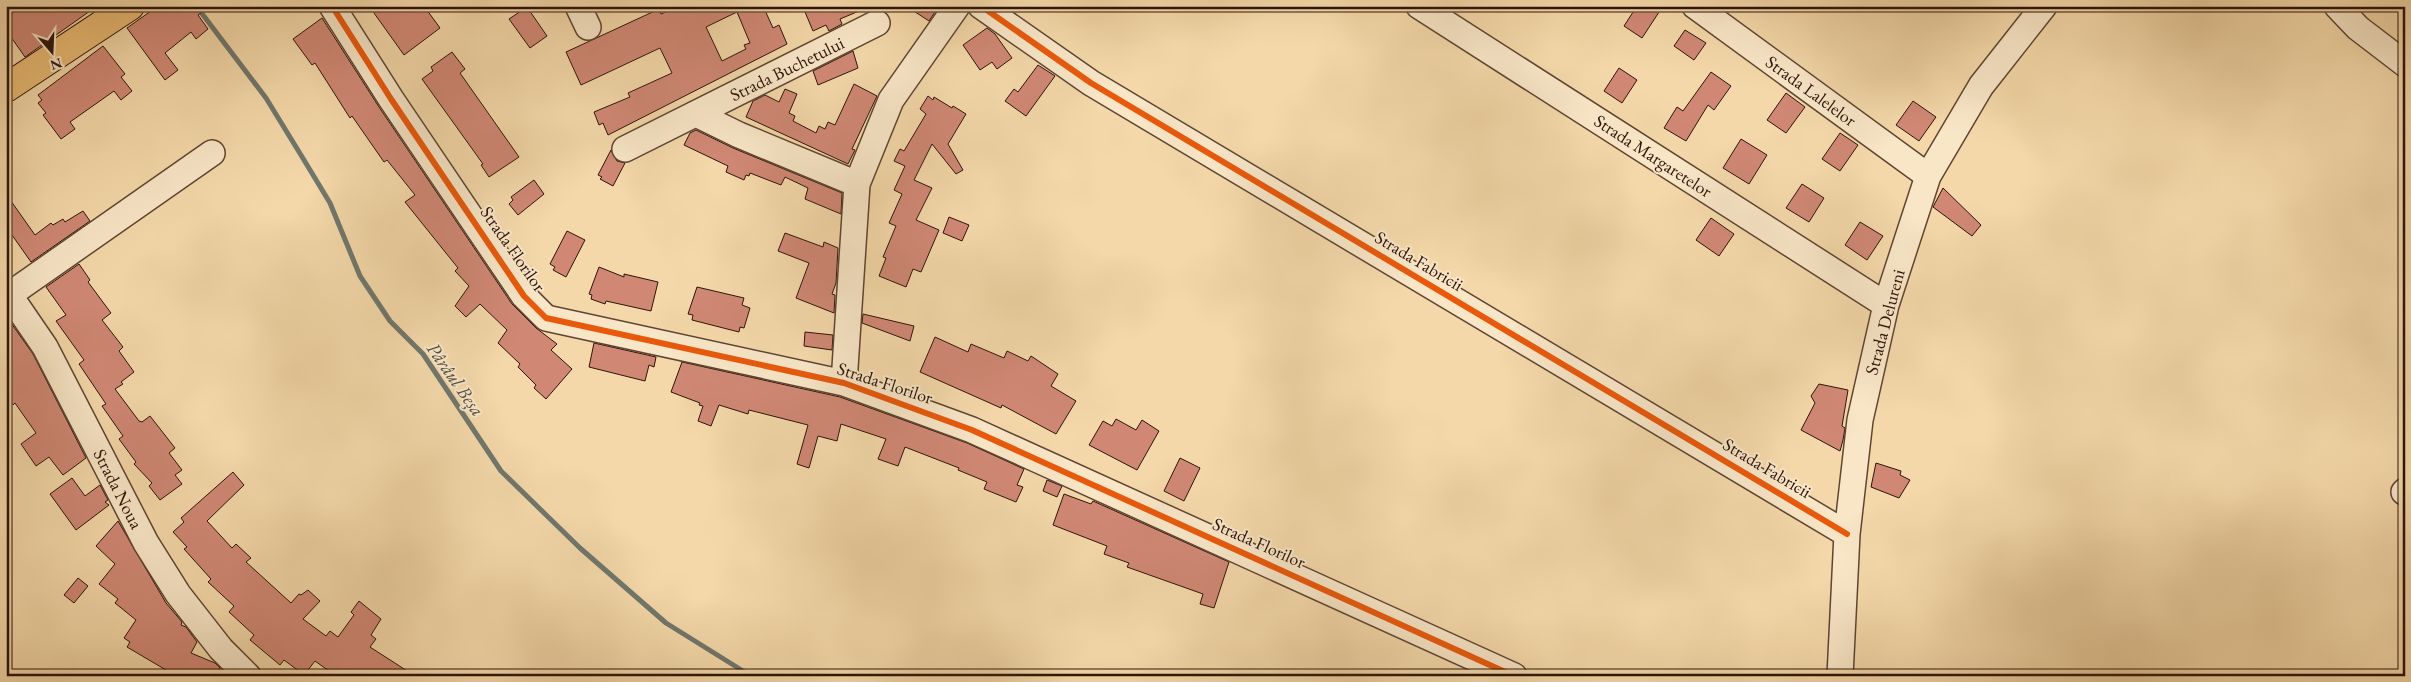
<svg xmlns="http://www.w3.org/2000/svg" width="2411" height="682" viewBox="0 0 2411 682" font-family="'EB Garamond',serif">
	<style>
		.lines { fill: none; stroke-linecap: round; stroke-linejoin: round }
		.stream { stroke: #70776c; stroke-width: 5 }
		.building { fill: #d08875; stroke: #2d140a; fill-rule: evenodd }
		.minor-casing { stroke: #5f4532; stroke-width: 28 }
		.major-casing { stroke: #2d140a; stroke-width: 30 }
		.minor { stroke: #f8e6c7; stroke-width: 25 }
		.major { stroke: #eabc74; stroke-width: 28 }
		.cycleway-casing { stroke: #f8e6c7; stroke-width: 9 }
		.cycleway { stroke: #e8590c; stroke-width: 6 }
		.labels { text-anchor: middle; stroke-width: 4; stroke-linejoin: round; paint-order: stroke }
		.street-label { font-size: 18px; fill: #2d140a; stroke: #f8e6c7 }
		.water-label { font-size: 19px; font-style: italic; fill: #544e43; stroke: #f8e6c7 }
	</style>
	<rect width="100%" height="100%" fill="#f4d8a9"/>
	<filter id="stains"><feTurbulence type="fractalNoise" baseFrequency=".004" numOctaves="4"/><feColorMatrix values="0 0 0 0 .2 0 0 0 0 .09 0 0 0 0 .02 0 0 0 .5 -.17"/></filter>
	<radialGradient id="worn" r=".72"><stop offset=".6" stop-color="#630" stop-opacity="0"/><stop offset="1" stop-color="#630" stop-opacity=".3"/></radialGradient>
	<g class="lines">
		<path class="stream" d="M197,7l69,91 38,62 26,43 30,73 30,45 33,33 78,117 79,77 86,75 85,53"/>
	</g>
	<path class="building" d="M6,6h91l-72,51 -19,-27z
		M158,6h52l-12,9 10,14 -12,10 -5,-7 -26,21 13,17 -13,10 -38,-52z
		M369,6h55l16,22 -36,27z
		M679,6h84l10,22 6,-3 8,19 -179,91 -5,-12 -4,2 -5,-13 36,-15 -2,-4 44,-20 -12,-25 -79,37 -15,-33 93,-43 2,5zM737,12l13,31 -6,2 2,4 -24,12 -16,-34z
		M809,6h62l-31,13 2,5 -13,7 -3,-6 -13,6 -8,-19 5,-2z
		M906,6h33l-10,15z
		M1637,6h26l-21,32 -18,-12z
		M527,7l20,29 -17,12 -21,-29z
		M322,18l57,89 133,197 24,24 21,16 -6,6 21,19 -26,30 -12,-11 2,-3 -18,-18 2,-3 -22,-21 9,-13 -27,-26 -14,13 -11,-11 14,-20 -14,-15 3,-3 -53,-66 10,-7 -28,-35 -3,2 -32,-46 -2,2 -35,-55 -3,2 -19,-26z
		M987,28l8,6 17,24 -15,11 -5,-7 -12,8 -17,-25z
		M1685,30l21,13 -12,17 -20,-14z
		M103,46l22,28 -4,3 11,14 -11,9 -7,-9 -44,31 5,7 -14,10 -18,-24 3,-2 -8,-10 4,-3 -4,-5z
		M853,51l5,17 -40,17 -5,-14z
		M452,52l13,17 -5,4 59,84 -30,20 -8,-12 2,-1 -61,-85 11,-8 -2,-4z
		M1038,65l17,11 -29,40 -21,-15 9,-12 4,3z
		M1619,68l18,12 -15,23 -18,-12z
		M1711,72l20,14 -17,24 -6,-5 -22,36 -22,-13 13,-21 6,4z
		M854,84l23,12 -25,53 3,1 -7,14 -102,-47 7,-16 12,-6 14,7 6,-13 12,5 -8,19 6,3 -2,5 23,12 3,-7 6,3 3,-7 7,3z
		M1786,93l19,14 -19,26 -19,-13z
		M928,96l5,4 1,-3 18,11 1,-2 13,8 -18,30 15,26 -7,4 -24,-30 -18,36 18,8 -16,32 23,10 -18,42 -8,-3 -7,18 -27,-11 7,-18 -3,-1 13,-31 -7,-3 13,-29 -8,-4 11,-24 -11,-5 6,-12 4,2 22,-37 -6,-5z
		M1913,101l23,16 -17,24 -23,-16z
		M696,130l37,18 109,45 -1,21 -36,-15 3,-11 -23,-11 -4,8 -31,-12 -1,3 -3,-1 -2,5 -18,-8 2,-6 -44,-21 6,-12z
		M1840,133l18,12 -18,26 -18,-12z
		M1741,139l26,16 -18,29 -26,-16z
		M611,150l6,11 8,2 -12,23 -13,-7 2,-2 -4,-2z
		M534,180l10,14 -26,21 -9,-11 4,-4 -2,-3z
		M1802,184l22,14 -15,24 -23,-14z
		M1943,188l38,37 -9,11 -39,-29z
		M6,194l29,41 16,-12 2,2 10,-6 2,3 18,-11 7,10 -59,41 -19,-27 -6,4z
		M949,217l20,8 -7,16 -19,-8z
		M1711,218l23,16 -15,22 -23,-16z
		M1860,222l23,14 -16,24 -22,-15z
		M567,231l18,9 -19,37 -13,-7 2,-3 -5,-3z
		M785,233l38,14 1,-5 14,6 -2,35 -4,11 3,1 -1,18 -38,-15 13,-35 -31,-12z
		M79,264l11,16 -2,2 23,31 -9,7 21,27 -4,4 15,21 -13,10 2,2 -8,5 24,32 3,1 8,-6 25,32 -6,5 13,17 -7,5 7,9 -22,16 -11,-14 3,-3 -18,-19 2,-2 -17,-23 4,-3 -21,-30 4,-2 -27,-40 5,-4 -28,-39 10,-6 -20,-28z
		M599,267l25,10v-3l34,8 -7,29 -45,-10 -1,3 -14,-5 1,-4 -3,-1z
		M697,287l47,11 -2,7 8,3 -6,20 -4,-1 -1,5 -47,-12 1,-5 -5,-1z
		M863,314l51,12 -4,15 -48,-18z
		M6,316l27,38 53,104 -23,17 -14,-18 -13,9 -15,-22 15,-11 -21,-30 -2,2 -7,-10z
		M805,332l28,3 -1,15 -28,-4z
		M935,337l33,15 3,-8 33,14 3,-7 21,10 3,-5 27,18 -7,12 25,15 -20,33 -54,-29 -1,3 -81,-36z
		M594,343l62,14 -2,10 -5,-2 -4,16 -56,-14z
		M682,362l158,35 127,46 57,26 -7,16 6,2 -7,15 -32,-13 3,-7 -29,-12 1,-2 -54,-21 -7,19 -20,-7 8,-20 -45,-15 -4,17 -19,-5 -9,32 -12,-4 11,-39 -59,-15 -1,4 -29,-9 -8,21 -13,-5 5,-15 -4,-1 1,-2 -29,-11z
		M1819,384l29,6 -6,36 3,2 -2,12 -3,11 -39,-21 14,-27 -4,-7z
		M1116,419l20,11 6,-10 17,11 -22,39 -48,-25 14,-24 9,5z
		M1180,458l20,10 -16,33 -20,-10z
		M1876,463l25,8 -1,4 10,5 -11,18 -28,-11z
		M233,472l11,13 -37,36 25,27 4,-4 15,14 -5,4 45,41 8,-9 2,1 7,-5 12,11 -17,18 23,17 4,-5 8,6 16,-22 -3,-3 8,-11 22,18 -10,16 5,4 -6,8 45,29h-79l-21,-15 -11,14 -20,-15 -4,5 -30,-25 4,-5 -25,-23 5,-6 -26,-24 3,-3 -27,-30 3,-2 -14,-15 11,-10 -3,-4z
		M72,478l13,18 15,-11 8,15 -3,2 4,3 -33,25 -26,-36z
		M1047,480l15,6 -5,11 -14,-6z
		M1064,494l27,10 2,-3 136,61 -15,46 -14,-4 3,-10 -76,-27 2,-4 -25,-9 3,-8 -54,-21z
		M118,521l48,82 16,19 -1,3 5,2 11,15 -6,11 24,10 5,5 -4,8h-53l3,-6 -39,-23 3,-5 -6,-4 12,-18 -21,-17 3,-4 -19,-15 16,-20 -19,-18z
		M78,578l10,8 -14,17 -10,-8z"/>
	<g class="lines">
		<g class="minor-casing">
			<path id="minor" d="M332,6l59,93 133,197 22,22 298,65 128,47 542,246
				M578,6l10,21
				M981,6l110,77 756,451
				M1419,6l467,299
				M1695,6l233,170
				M2337,6l21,22 47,36
				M696,114l43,21 118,49
				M625,149l252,-126
				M6,290l39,57 101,196 32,51 43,55 27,27
				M9,295l203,-142
				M844,383l13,-199 34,-84 66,-94
				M2404,492l1,-1
				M1840,676l7,-142 13,-114 26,-115 42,-129 53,-90 63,-80"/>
		</g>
		<g class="major-casing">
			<path id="major" d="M6,88l124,-82"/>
		</g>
		<use href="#minor" class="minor"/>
		<use href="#major" class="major"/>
		<g class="cycleway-casing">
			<path id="cycleway" d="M332,6l59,93 133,197 22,22 298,65 128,47 542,246
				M981,6l110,77 756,451"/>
		</g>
		<use href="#cycleway" class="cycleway"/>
	</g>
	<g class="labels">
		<g class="street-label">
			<text transform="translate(787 69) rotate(-26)" y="6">Strada Buchetului</text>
			<text transform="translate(1811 91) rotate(36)" y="6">Strada Lalelelor</text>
			<text transform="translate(1653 156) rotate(33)" y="6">Strada Margaretelor</text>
			<text transform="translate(513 249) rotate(55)" y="6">Strada Florilor</text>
			<text transform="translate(1419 261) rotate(31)" y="6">Strada Fabricii</text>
			<text transform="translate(1885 322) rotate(-75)" y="6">Strada Delureni</text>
			<text transform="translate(885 383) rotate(18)" y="6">Strada Florilor</text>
			<text transform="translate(1767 468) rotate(31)" y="6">Strada Fabricii</text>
			<text transform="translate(118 489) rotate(63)" y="6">Strada Noua</text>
			<text transform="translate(1259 543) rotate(24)" y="6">Strada Florilor</text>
		</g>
		<g class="water-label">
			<text transform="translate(456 379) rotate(55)" y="7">Pârâul Beșa</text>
		</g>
	</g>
	<rect width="2411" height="682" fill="none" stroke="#f4d8a9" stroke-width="25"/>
	<rect x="8" y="8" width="2396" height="667" fill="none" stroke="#2d140a" stroke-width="2.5"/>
	<rect x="12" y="12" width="2386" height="657" fill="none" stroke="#2d140a"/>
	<g transform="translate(52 52) rotate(161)" stroke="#f8e6c7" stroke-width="4" paint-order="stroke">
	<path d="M0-4L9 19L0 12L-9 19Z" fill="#2d140a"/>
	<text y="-8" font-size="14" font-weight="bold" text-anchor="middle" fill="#2d140a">N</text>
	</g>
	<rect width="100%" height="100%" filter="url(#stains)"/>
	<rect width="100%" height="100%" fill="url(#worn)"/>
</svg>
